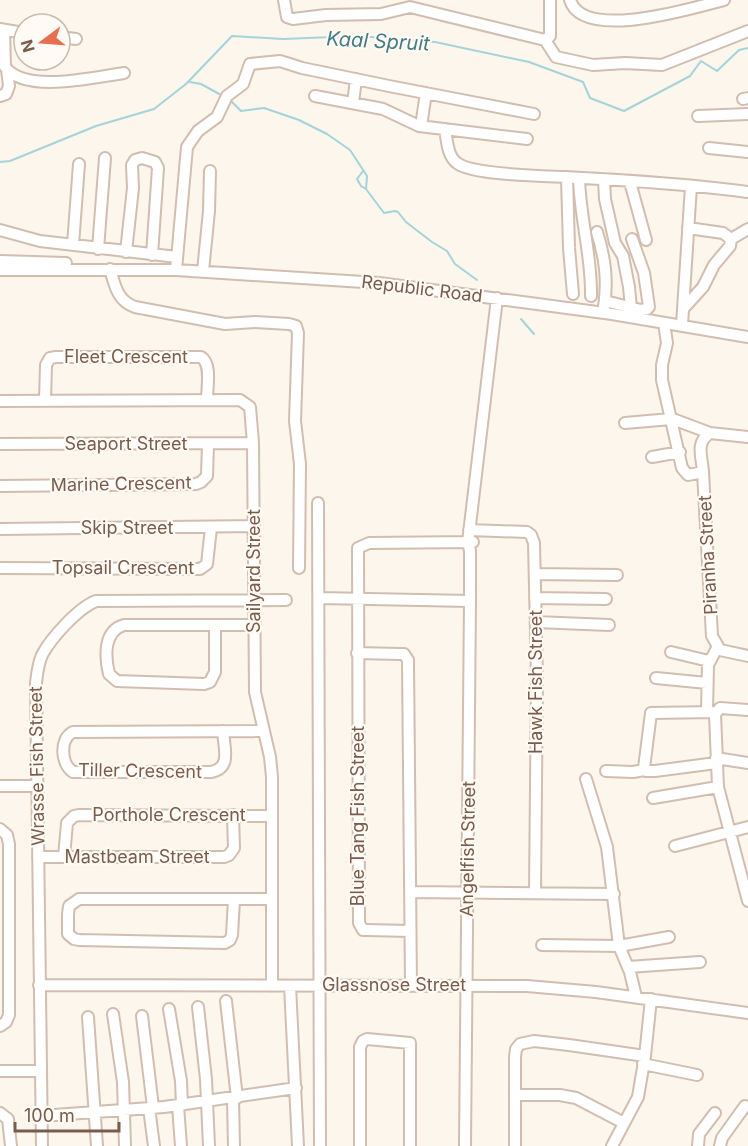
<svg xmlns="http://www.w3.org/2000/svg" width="748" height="1146" viewBox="0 0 748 1146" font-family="Inter,sans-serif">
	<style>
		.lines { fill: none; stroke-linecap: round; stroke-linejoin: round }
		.stream { stroke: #a5d3da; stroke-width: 2 }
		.minor-casing { stroke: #d1beb0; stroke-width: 14 }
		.minor { stroke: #fff; stroke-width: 10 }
		.labels { text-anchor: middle; stroke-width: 4.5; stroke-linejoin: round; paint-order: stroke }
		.street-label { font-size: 18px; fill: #7a5c4d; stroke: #fffaf3 }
		.water-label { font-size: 20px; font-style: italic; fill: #437c86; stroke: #fffaf3 }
	</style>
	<rect width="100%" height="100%" fill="#fdf6ec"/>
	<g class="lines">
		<path class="stream" d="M190,82l11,2 22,12
			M229,99l12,12 23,-3 35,12 28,14 23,16 17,26 -1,13 18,24 11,-2 3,1 8,10 26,20 15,9 8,13 22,16
			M0,162l10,-1 86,-35 58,-17 32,-25 46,-48 51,3 75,-3 77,6 94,20 54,20 7,16 34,13 66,-35 11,-15 16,10 22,-21 9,-2
			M363,171l-6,8 4,7 5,3
			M521,319l13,15"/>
		<g class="minor-casing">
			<path id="minor" d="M284,0l3,17 6,2 33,-4 55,-1 29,-7 135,33 11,17 37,8 32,-2 37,2 86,-34
				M570,0c13,42 123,8 154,0
				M0,29l24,4
				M4,30l1,37c21,27 89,10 119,6
				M60,37l16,2
				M545,40l5,-4v-36
				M0,96l6,-2 3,-8 -2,-16
				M315,96l68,13 36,17 108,13
				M743,99l5,-1
				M353,103l3,-24
				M698,116l50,-2
				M421,126l5,-33
				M445,129c2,10 2,27 12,34 15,12 86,13 108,14 61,3 122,7 183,15
				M709,148l39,4
				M567,177l2,71 4,46
				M579,178c1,40 13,79 12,118
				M604,180l1,19 10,44 8,13 6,31 2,21
				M630,182l16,58
				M688,228l35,5 8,6
				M0,230l40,11 137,16
				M597,232c8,26 11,48 7,75
				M73,245l6,-81
				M98,249l7,-91
				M126,252l7,-64 -1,-23 3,-5 7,-2 13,4 3,6 -6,87
				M0,261l66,2
				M110,269c5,16 7,32 25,38l90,17 30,-2 34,2 7,2 2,7 -3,88 5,43 -1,104
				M0,270h176l203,13 233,31 136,23
				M176,270l11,-123 11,-16 19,-14 10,-21 16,-12 7,-20 30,-3 22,7 87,18 145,28
				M203,271l6,-60 1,-40
				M605,301l36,9 6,-1 2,-2 -5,-34 -12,-34
				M683,309l20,-22 11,-22 16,-19 1,-7 17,-10
				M664,323l3,20 -5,22v15l20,88 6,7 15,-3
				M682,325l9,-139
				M45,400l1,-35 4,-7 6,-1h145c11,7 6,30 6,42
				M0,401l240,-1 10,7 3,36 2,249 15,65 2,20v209
				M670,418l40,15 38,4
				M625,423l46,-4
				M710,433c-15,10 -8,23 -7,39l9,164 8,14 28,6
				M0,444l253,-1
				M652,457l28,-5
				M0,486l196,-2 5,-2 6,-6 1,-32
				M318,503l2,643
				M0,529l254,-3
				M469,530l58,2 4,3 3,8 3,134 -2,216
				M0,568l200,1 7,-5 4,-36
				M535,574l82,1
				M319,598l151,3
				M535,598l71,1
				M536,622l73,3
				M215,626v46l-5,10 -6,2 -87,-3 -8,-7c-4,-17 -6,-43 15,-49h130
				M671,652l38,9
				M357,653l43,1h4l4,6 3,326
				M656,678l51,5
				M748,710l-28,-2 -5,6 3,73 30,114
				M707,712l1,-47 9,-17
				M716,712l-65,1 -7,55 2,3h9l61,-8
				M223,731c1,17 9,37 -12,41h-138c-12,-8 -14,-33 0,-40l190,-1
				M716,758l32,5
				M606,771l27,1 11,-2
				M586,779l21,68 12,99 11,26 6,25
				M0,786h38
				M653,798l65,-11
				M0,829l7,6 2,9v171l-3,7 -6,4
				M675,846l73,-19
				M38,857h186l5,-2 5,-7 -1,-33
				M64,857l3,-34 7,-7 6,-1 191,1
				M410,892l204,2
				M234,900l-2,35 -2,5 -5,3 -146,-3 -5,-1 -6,-5v-20l1,-8 10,-7h193
				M410,931l-43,-1h-4l-4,-7 -1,-375 11,-5 104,-1
				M542,945l77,1 50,-9
				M628,967l72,-5
				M39,985l488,1 69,6 152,21
				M290,986l8,160
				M226,1001l11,97
				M198,1007l8,72 3,67
				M169,1009l12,72 1,24
				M113,1014l10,68 2,64
				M142,1016l11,91
				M88,1017l9,129
				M643,1064l54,11
				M0,1071h41
				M515,1095h45l16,3 48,25
				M233,1098l1,48
				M178,1106l3,40
				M149,1108l5,38
				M0,1113l8,6 3,27
				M41,1116l123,-9 132,-19
				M42,1146l-6,-463c1,-10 2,-19 6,-28 9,-17 36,-47 54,-54l190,-1
				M360,1146v-99l3,-6 4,-2 43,4v103
				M465,1146l5,-545v-50l-2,-9 29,-244
				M515,1146v-89l1,-8 4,-5 14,-3 35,4 76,11
				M612,1146l26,-49 7,-41 6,-57
				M698,1146l1,-12 16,-21
				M720,1146l2,-8 23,-32"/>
		</g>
		<use href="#minor" class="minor"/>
	</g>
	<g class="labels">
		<g class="street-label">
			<text transform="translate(422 289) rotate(7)" y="6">Republic Road</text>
			<text x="126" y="363">Fleet Crescent</text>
			<text x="126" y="450">Seaport Street</text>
			<text transform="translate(121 484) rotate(-1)" y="6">Marine Crescent</text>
			<text x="127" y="534">Skip Street</text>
			<text transform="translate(708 555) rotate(-93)" y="6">Piranha Street</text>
			<text x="123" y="574">Topsail Crescent</text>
			<text transform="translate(254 571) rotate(-90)" y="6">Sailyard Street</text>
			<text transform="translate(536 682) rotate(-90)" y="6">Hawk Fish Street</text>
			<text transform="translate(37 766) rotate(-91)" y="6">Wrasse Fish Street</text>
			<text transform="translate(140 771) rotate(1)" y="6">Tiller Crescent</text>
			<text x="169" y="821">Porthole Crescent</text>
			<text transform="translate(358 816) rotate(-90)" y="6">Blue Tang Fish Street</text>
			<text transform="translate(468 849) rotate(-89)" y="6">Angelfish Street</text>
			<text x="137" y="863">Mastbeam Street</text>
			<text x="394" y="991">Glassnose Street</text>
		</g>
		<g class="water-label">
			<text transform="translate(378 41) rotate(3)" y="7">Kaal Spruit</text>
		</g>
	</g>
	<g transform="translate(42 42) rotate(254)"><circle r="28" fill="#fffaf3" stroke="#cabbb1" stroke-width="1.5"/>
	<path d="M0-4.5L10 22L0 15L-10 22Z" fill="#e76f51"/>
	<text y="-9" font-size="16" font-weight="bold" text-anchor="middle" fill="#7a5c4d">N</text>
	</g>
	<path d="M15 1122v9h104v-9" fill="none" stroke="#7a5c4d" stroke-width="3"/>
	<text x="24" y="1122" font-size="18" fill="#7a5c4d" stroke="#fffaf3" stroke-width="4.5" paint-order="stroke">100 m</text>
</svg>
